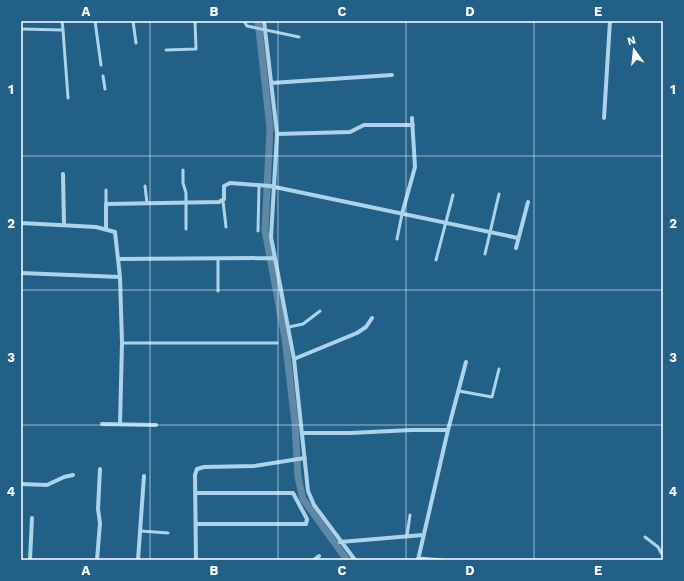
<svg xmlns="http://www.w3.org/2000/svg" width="684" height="581" viewBox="0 0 684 581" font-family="'Work Sans',sans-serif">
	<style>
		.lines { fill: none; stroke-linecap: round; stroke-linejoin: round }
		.canal { stroke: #5e88a4; stroke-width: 7 }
		.lane { stroke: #add3ea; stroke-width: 3 }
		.street { stroke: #add3ea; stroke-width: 4 }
		.grid { fill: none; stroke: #fff; stroke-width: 1; stroke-opacity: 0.55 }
		.neatline { fill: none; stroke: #fff; stroke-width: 1.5 }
		.grid-label { font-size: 13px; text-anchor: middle; font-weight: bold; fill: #fff }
	</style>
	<rect width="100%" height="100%" fill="#226088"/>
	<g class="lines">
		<path class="canal" d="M258,21l12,107 -5,102 20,108 10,85 3,54 5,22 44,61"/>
		<path class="lane" d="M62,21l1,9
			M95,21l6,44
			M133,21l3,22
			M244,21l3,5 52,11
			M21,29l42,1 5,68
			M166,50l30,-1 -1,-28
			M103,76l2,13
			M183,170v13l3,10v36
			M145,186l2,17
			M223,201l3,26
			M106,204v-14
			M258,231l1,-46
			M397,239l5,-25
			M485,254l14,-60
			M436,260l17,-65
			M218,291v-31
			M289,327l14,-3 17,-13
			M122,343h155
			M459,391l33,6 7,-28
			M141,531l27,2
			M407,536l3,-21
			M645,537l13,10 5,9
			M418,558l25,2"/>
		<path class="street" d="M264,21l13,113 -6,103 23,122 14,132 6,14 41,55
			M271,83l121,-8
			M604,118l6,-97
			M277,134l73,-2 14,-7h49
			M63,174l1,51
			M402,214l13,-47 -3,-49
			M21,223l75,4 19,5 5,45 2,66 -2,81
			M106,229v-25l113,-2 5,-3v-13l6,-3 40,3 248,52
			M516,248l12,-46
			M118,259l157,-1
			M21,273l99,4
			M294,359l63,-26 9,-6 6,-9
			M102,424l54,1
			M302,433h48l62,-3h36
			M21,484l26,1 17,-8 9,-2
			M196,493h97l14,26 -1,5h-110
			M340,542l83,-7
			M30,560l2,-42
			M97,560l3,-37 -2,-14 2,-40
			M138,560l6,-84
			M196,560l-1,-85 2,-6 7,-2 50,-1 51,-8
			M314,560l5,-4
			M418,560l30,-130 18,-68"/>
	</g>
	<path class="grid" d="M150,21v539M278,21v539M406,21v539M534,21v539M21,156h642M21,290h642M21,425h642"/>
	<rect width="684" height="581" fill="none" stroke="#226088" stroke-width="44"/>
	<g transform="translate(634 50) rotate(345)" stroke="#226088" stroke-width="3" paint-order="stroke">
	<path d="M0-3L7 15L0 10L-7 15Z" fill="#ffffff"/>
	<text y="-6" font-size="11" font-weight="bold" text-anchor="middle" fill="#ffffff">N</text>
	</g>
	<rect x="22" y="22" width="640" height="537" class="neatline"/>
	<g class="grid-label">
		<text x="86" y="16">A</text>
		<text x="214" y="16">B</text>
		<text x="342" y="16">C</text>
		<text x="470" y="16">D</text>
		<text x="598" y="16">E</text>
		<text x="11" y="94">1</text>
		<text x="673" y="94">1</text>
		<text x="11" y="228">2</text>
		<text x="673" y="228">2</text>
		<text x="11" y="362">3</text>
		<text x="673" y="362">3</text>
		<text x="11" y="496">4</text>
		<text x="673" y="496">4</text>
		<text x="86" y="575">A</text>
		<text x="214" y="575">B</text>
		<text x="342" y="575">C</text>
		<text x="470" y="575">D</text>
		<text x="598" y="575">E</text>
	</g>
</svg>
